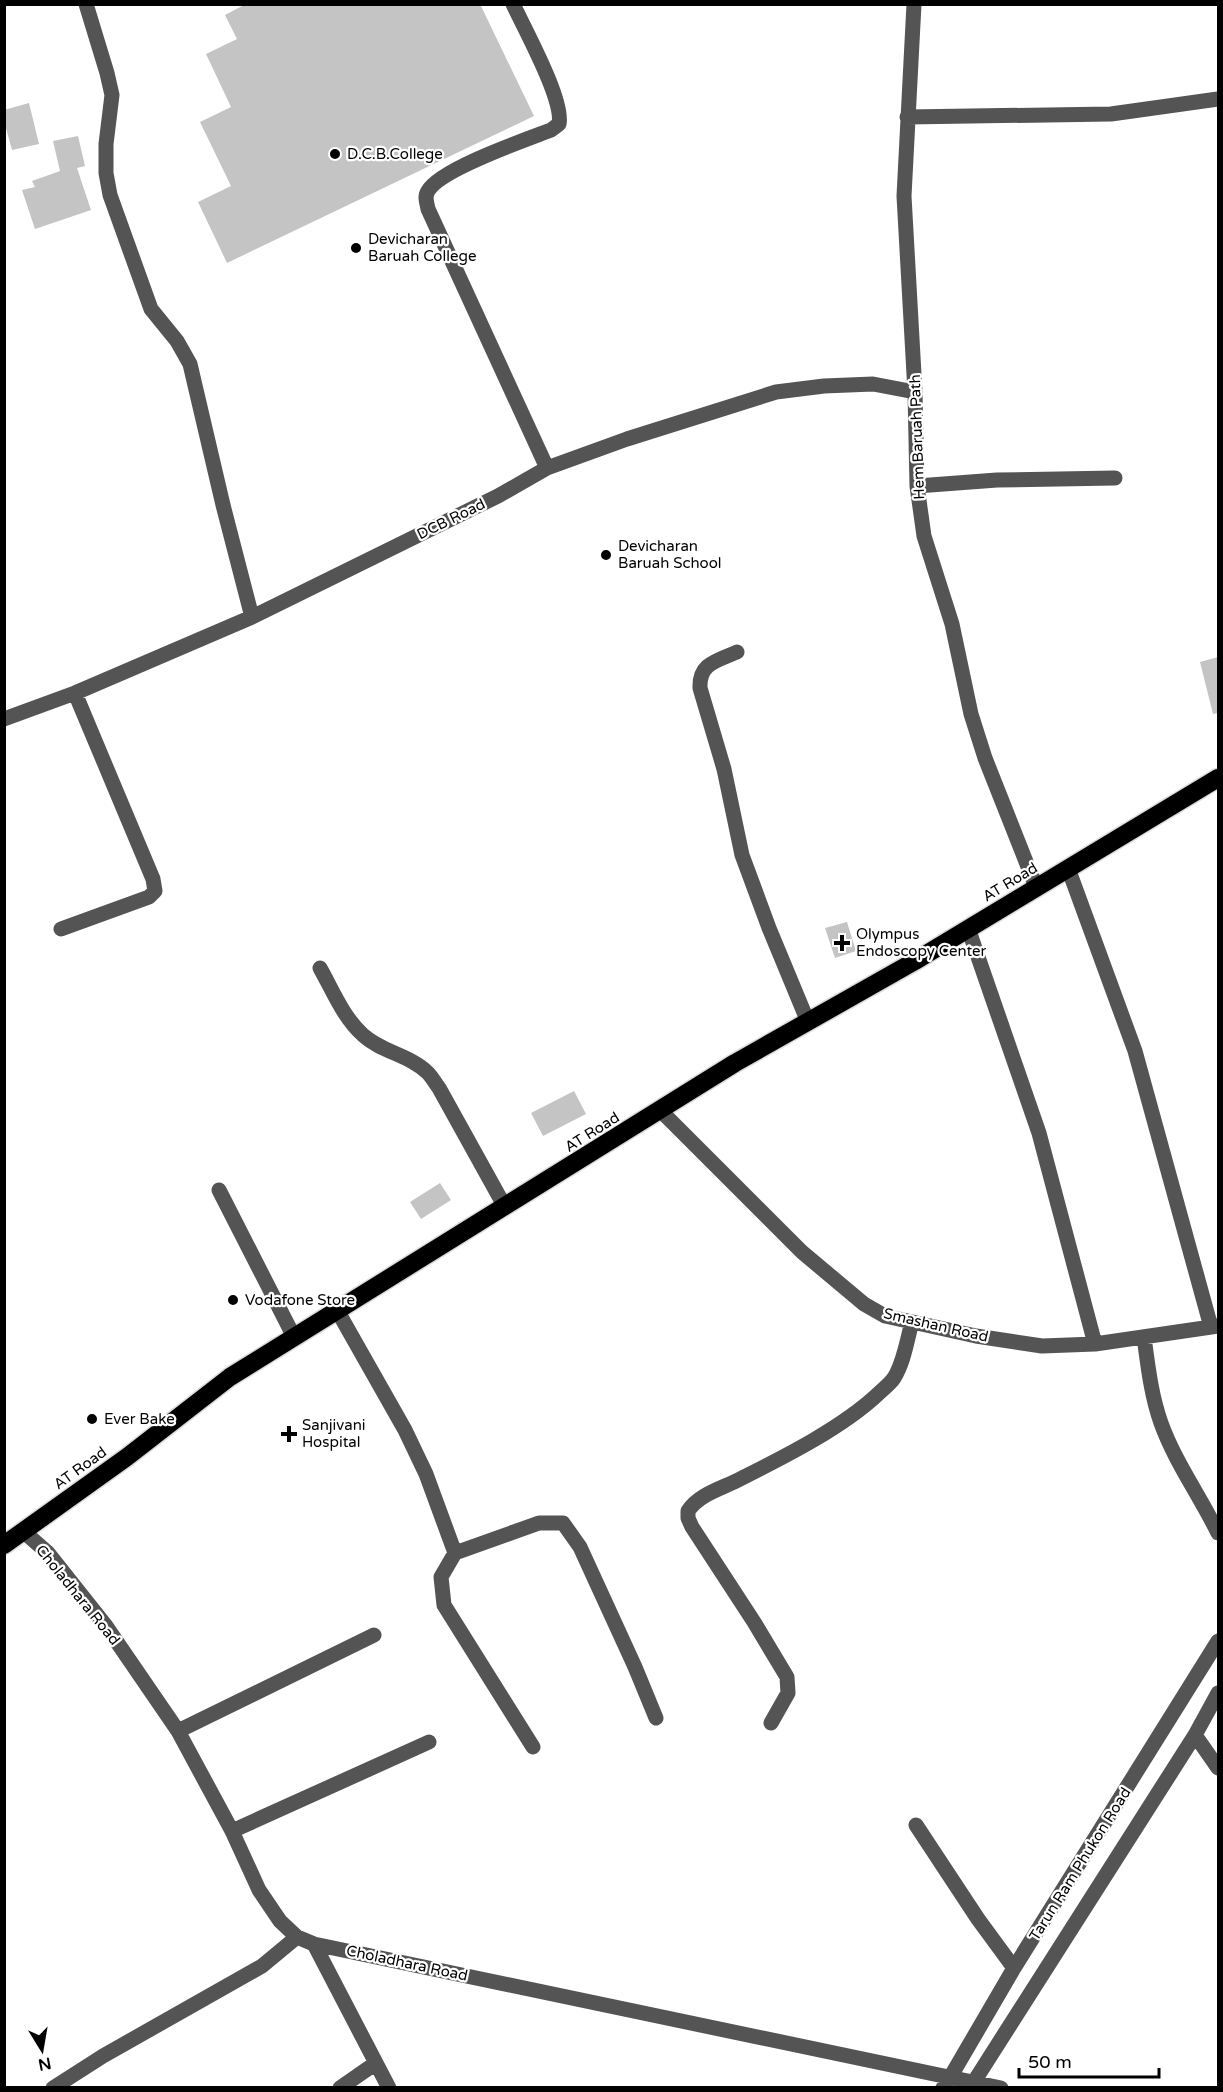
<svg xmlns="http://www.w3.org/2000/svg" width="1223" height="2092" viewBox="0 0 1223 2092" font-family="'Varela Round',sans-serif">
	<style>
		.building { fill: #c4c4c4 }
		.lines { fill: none; stroke-linecap: round; stroke-linejoin: round }
		.highway-casing { stroke: #dbdbdb; stroke-width: 21 }
		.minor { stroke: #545454; stroke-width: 15 }
		.highway { stroke: #000; stroke-width: 18 }
		.poi-dot { fill: #000; stroke: #fff; stroke-width: 2 }
		.labels { text-anchor: middle; stroke-width: 4.5; stroke-linejoin: round; paint-order: stroke }
		.poi-label { font-size: 15px; fill: #000; stroke: #fff; text-anchor: start }
		.street-label { font-size: 15px; fill: #000; stroke: #fff }
	</style>
	<rect width="100%" height="100%" fill="#fff"/>
	<path class="building" d="M246,4h234l54,112 -307,147 -29,-61 33,-16 -31,-64 31,-15 -25,-53 31,-15 -12,-24z
		M29,103l10,41 -27,6 -8,-29v-11z
		M78,136l7,30 -8,2 14,42 -56,19 -13,-39 13,-3 -3,-6 28,-10 -7,-30z
		M1218,657v56l-5,1 -13,-52z
		M847,922l9,29 -21,7 -10,-30z
		M574,1091l12,23 -43,22 -12,-23z
		M440,1183l11,17 -30,19 -11,-17z"/>
	<g class="lines">
		<g class="highway-casing">
			<path id="highway" d="M4,1545l123,-88 103,-80 505,-314 180,-102 303,-183"/>
		</g>
		<path class="minor" d="M86,4l21,69 5,22 -6,49v29l4,22 41,114 26,32 13,23 33,141 29,112
			M513,4c12,26 51,96 46,120l-8,6c-26,10 -111,39 -123,61 -4,6 -1,12 0,18l119,259
			M914,4l-10,192 11,196 2,94 7,50 28,88 19,90 14,44 51,129
			M907,117l204,-3 107,-15
			M917,486l80,-6 118,-2
			M737,652c-20,9 -38,11 -37,36l24,81 18,86 27,73 39,94
			M4,719l71,-26 177,-76 246,-121 49,-28 80,-29 149,-47 48,-6 49,-2 42,8
			M1068,868l67,183 76,276
			M968,928l71,205 56,211
			M61,929l88,-32 6,-6 -2,-12 -78,-186
			M320,968c13,23 23,49 43,67 18,17 47,20 65,38 4,4 7,10 11,15l66,119
			M660,1110l142,142 62,52 21,12 91,20 66,10 53,-2 123,-18
			M219,1190l75,147
			M337,1310l68,120 21,44 29,79 -14,24 3,28 89,142
			M1144,1337c4,29 7,58 17,86 14,39 39,73 57,110
			M23,1531l25,22 58,73 72,105 54,100 27,59 21,31 17,16 17,7 687,144
			M455,1553l84,-30h24l17,24 55,120 21,51
			M771,1723l17,-30 -1,-16 -33,-55 -62,-95 -4,-9v-7c12,-18 36,-23 54,-33 44,-22 101,-51 136,-84 5,-5 12,-10 16,-16 10,-16 13,-38 18,-56
			M178,1731l196,-96
			M1195,1735l23,33
			M916,1825l62,94 36,49
			M232,1831l197,-89
			M314,1944l75,144
			M53,2088l50,-32 159,-90 35,-29
			M340,2088l36,-25
			M943,2088l8,-12 63,-108 204,-327
			M970,2088l225,-353 23,-42"/>
		<use href="#highway" class="highway"/>
	</g>
	<g class="poi-dot">
		<circle cx="335" cy="154" r="6"/>
		<circle cx="356" cy="248" r="6"/>
		<circle cx="606" cy="555" r="6"/>
		<path d="M839 934h6v6h6v6h-6v6h-6v-6h-6v-6h6z"/>
		<circle cx="233" cy="1300" r="6"/>
		<circle cx="92" cy="1419" r="6"/>
		<path d="M286 1425h6v6h6v6h-6v6h-6v-6h-6v-6h6z"/>
	</g>
	<g class="labels">
		<g class="poi-label">
			<text x="347" y="159">D.C.B.College</text>
			<text x="368" y="244">Devicharan<tspan x="368" dy="17">Baruah College</tspan></text>
			<text x="618" y="551">Devicharan<tspan x="618" dy="17">Baruah School</tspan></text>
			<text x="856" y="939">Olympus<tspan x="856" dy="17">Endoscopy Center</tspan></text>
			<text x="245" y="1305">Vodafone Store</text>
			<text x="104" y="1424">Ever Bake</text>
			<text x="302" y="1430">Sanjivani<tspan x="302" dy="17">Hospital</tspan></text>
		</g>
		<g class="street-label">
			<text transform="translate(917 437) rotate(-92)" y="5">Hem Baruah Path</text>
			<text transform="translate(451 519) rotate(-26)" y="5">DCB Road</text>
			<text transform="translate(1010 882) rotate(-31)" y="5">AT Road</text>
			<text transform="translate(592 1132) rotate(-32)" y="5">AT Road</text>
			<text transform="translate(936 1325) rotate(13)" y="5">Smashan Road</text>
			<text transform="translate(80 1468) rotate(-36)" y="5">AT Road</text>
			<text transform="translate(78 1595) rotate(51)" y="5">Choladhara Road</text>
			<text transform="translate(1080 1864) rotate(-58)" y="5">Tarun Ram Phukon Road</text>
			<text transform="translate(407 1963) rotate(12)" y="5">Choladhara Road</text>
		</g>
	</g>
	<rect width="1223" height="2092" fill="none" stroke="#000000" stroke-width="12"/>
	<g transform="translate(42 2050) rotate(169)" stroke="#ffffff" stroke-width="4.5" paint-order="stroke">
	<path d="M0-4.5L10 22L0 15L-10 22Z" fill="#000000"/>
	<text y="-9" font-size="16" font-weight="bold" text-anchor="middle" fill="#000000">N</text>
	</g>
	<path d="M1019 2068v9h140v-9" fill="none" stroke="#000000" stroke-width="3"/>
	<text x="1028" y="2068" font-size="18" fill="#000000" stroke="#ffffff" stroke-width="4.5" paint-order="stroke">50 m</text>
</svg>
